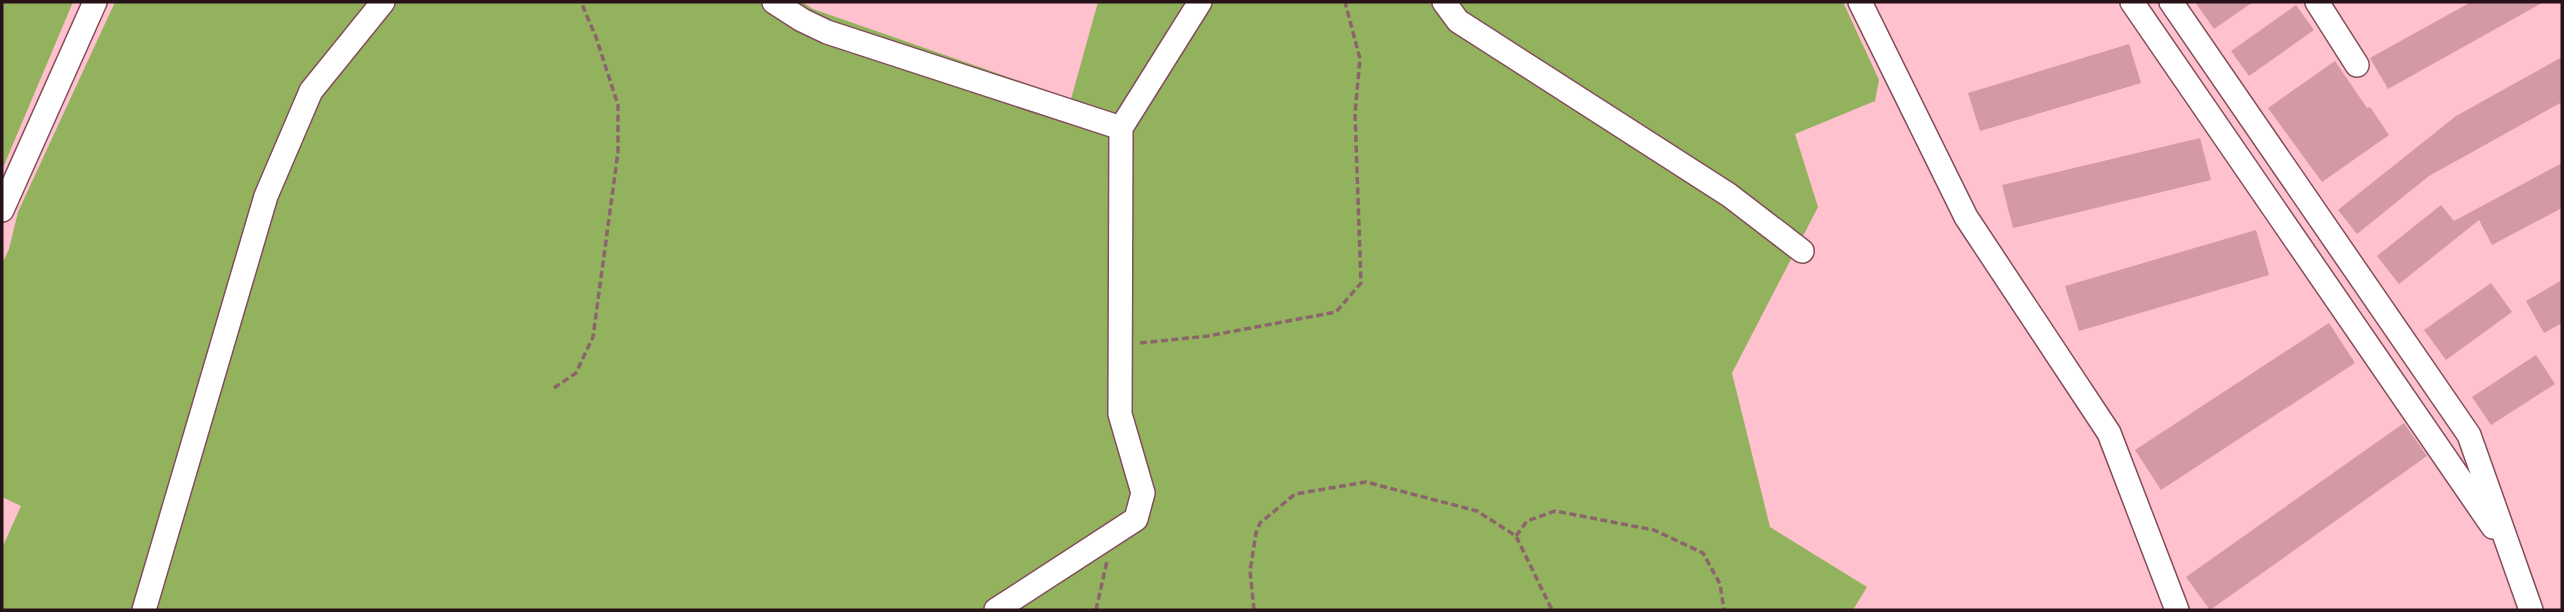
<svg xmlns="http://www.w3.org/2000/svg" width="2564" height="612" viewBox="0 0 2564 612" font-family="'Playfair Display',serif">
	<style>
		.green { fill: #93b25e }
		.building { fill: #d399a4 }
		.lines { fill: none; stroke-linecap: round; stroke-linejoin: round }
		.minor-casing { stroke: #834e5a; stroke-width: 26 }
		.path { stroke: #8c646c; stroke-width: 3.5; stroke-dasharray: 7 3.5; stroke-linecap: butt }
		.minor { stroke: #fff; stroke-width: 23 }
	</style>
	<rect width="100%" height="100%" fill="#fec1cd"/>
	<path class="green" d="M2,2h71l-71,168z
		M115,2h687l11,7 258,90 27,-97h745l36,78 -4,21 -80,33 23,73 -86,166 38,154 97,60 -14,23h-1851v-62l19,-42 -19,-9v-233l7,-15 9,-37z"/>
	<path class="building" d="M2195,2h58l-39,27z
		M2471,2h73l-156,87 -18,-31z
		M2296,5l18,25 -65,46 -18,-25z
		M2129,44l12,39 -161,48 -12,-38z
		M2562,57v45l-133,74 -72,58 -19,-24 118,-94z
		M2335,61l32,47 3,-1 19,28 -67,47 -54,-74z
		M2200,138l11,42 -198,48 -11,-43z
		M2562,163v45l-70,37 -13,-25 -80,64 -22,-28 64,-51 13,16z
		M2256,230l13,45 -190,56 -14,-45z
		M2562,280v43l-18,10 -18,-32z
		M2491,283l21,29 -66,48 -22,-30z
		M2329,323l26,40 -194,127 -26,-40z
		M2536,355l19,29 -64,41 -19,-28z
		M2404,423l23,33 -217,154 -24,-33z"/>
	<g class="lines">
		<g class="minor-casing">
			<path id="minor" d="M774,2l28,18 25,12 294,96 79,-126
				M1444,2l14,19 271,174 73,56
				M1860,2l106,215 143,216 68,177
				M2132,2l361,525
				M2171,2l298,433 62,175
				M2317,2l40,63
				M2,210l93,-208
				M144,610l122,-414 45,-105 72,-89
				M996,610l140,-91 7,-26 -23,-79 1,-286"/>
		</g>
		<path class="path" d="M1140,343l68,-7 128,-24 25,-29 -6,-170 5,-54 -15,-57
			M554,388l22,-15 17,-36 25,-185v-47l-22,-68 -15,-35
			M1516,536l11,-15 28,-10 99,19 49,23 17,31 4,26
			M1096,610l11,-49
			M1254,610l-4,-39 6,-38 4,-10 35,-29 71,-12 111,29 39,25 36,74"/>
		<use href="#minor" class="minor"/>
	</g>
	<rect width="2564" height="612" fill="none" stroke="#271217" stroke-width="7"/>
</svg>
